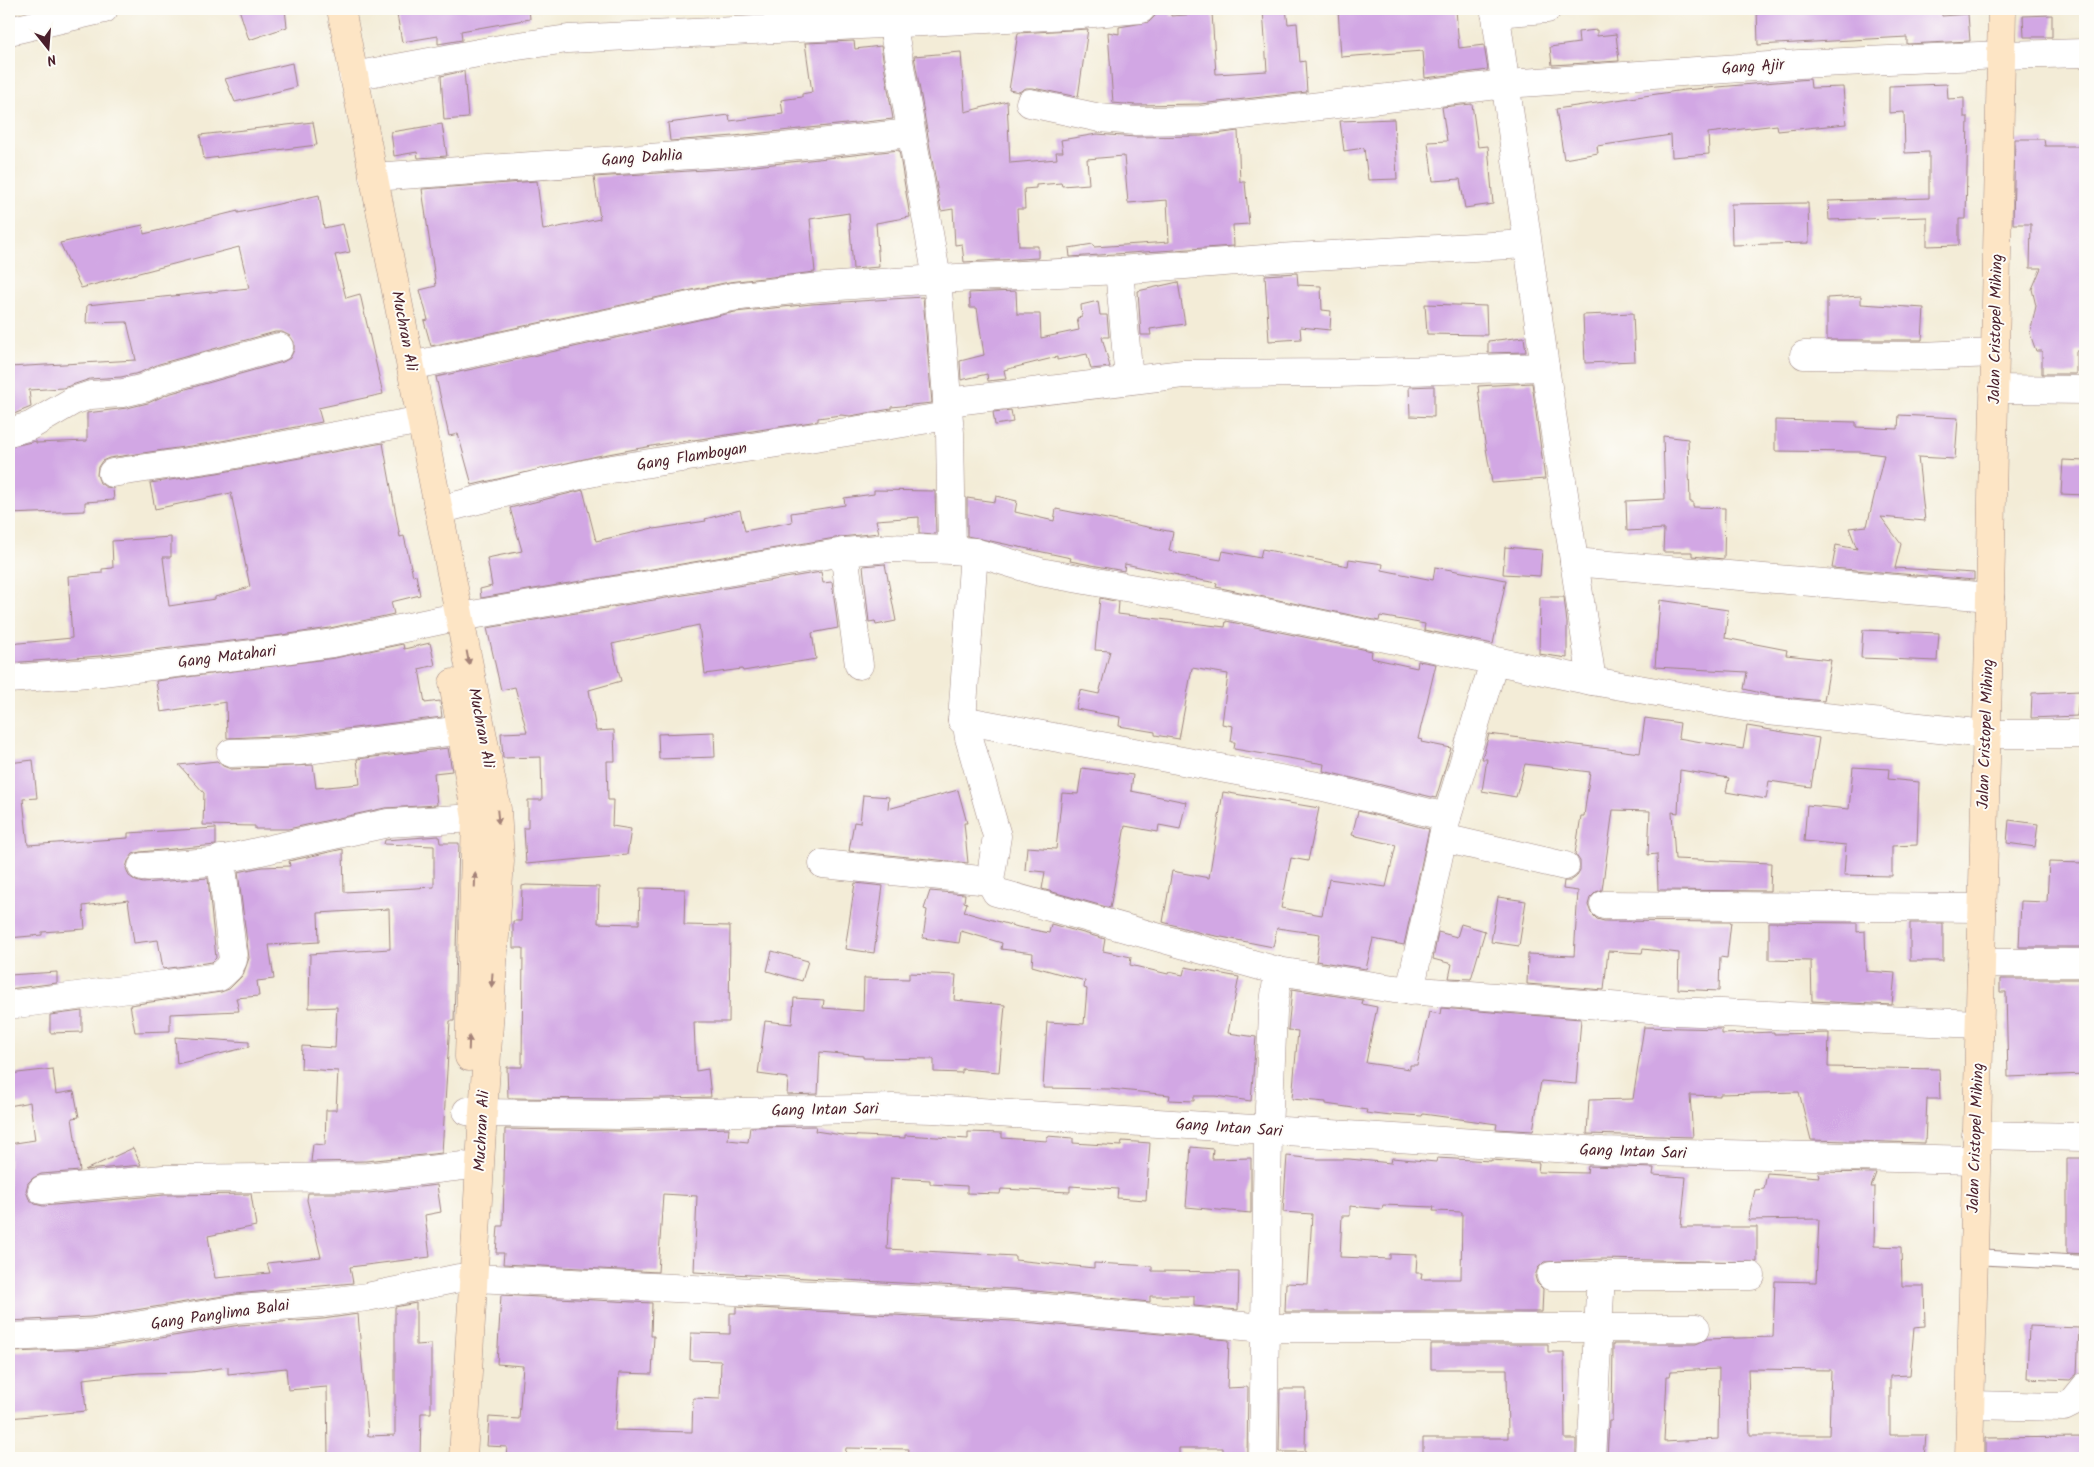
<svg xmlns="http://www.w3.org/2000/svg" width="2094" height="1467" viewBox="0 0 2094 1467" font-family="Kalam,sans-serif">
	<rect width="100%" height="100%" fill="#fdfcf7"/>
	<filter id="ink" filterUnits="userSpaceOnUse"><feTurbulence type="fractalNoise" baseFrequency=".02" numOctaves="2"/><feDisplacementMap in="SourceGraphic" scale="10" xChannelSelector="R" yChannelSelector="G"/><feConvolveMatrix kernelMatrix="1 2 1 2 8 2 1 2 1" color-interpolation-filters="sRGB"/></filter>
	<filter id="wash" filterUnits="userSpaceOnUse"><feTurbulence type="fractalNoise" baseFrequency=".0096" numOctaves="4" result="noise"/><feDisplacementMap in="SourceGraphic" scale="20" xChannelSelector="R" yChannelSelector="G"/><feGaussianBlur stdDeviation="1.12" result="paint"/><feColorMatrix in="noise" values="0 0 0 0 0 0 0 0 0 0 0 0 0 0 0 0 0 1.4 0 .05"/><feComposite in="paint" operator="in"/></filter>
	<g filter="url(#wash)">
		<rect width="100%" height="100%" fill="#f3ecd7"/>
		<g id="blocks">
			<g fill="#d2a7e4" fill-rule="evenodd">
				<polygon points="239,9 285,9 287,27 249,40"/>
				<polygon points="396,9 529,9 530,19 461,31 462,40 438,44 438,36 402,42"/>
				<polygon points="1263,9 1286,9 1288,24 1297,23 1300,62 1305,61 1307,92 1200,104 1136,105 1113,103 1108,32 1119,34 1119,27 1149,22 1155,16 1156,11 1171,10 1171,16 1212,13 1216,74 1267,71"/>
				<polygon points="1338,9 1456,9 1459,48 1484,45 1488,70 1425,78 1423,51 1341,57"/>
				<polygon points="1757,9 1941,9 1942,16 1968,14 1970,41 1907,44 1907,37 1758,45"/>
				<polygon points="2052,15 2052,37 2024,37 2023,16"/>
				<polygon points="1088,29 1078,97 1033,88 1026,88 1019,92 1009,90 1018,33"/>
				<polygon points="1597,30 1597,36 1616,34 1619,61 1552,65 1550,47 1579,43 1578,32"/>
				<polygon points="854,41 855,49 881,46 893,119 734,136 670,141 668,123 729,115 730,121 783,114 781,100 802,97 802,94 812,92 805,43"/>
				<polygon points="961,52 965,112 1007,101 1010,163 1057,159 1056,152 1063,152 1061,140 1097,134 1135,137 1201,136 1238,131 1240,182 1245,182 1249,224 1233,225 1234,246 1070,257 1069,248 1093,244 1094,247 1169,242 1167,200 1128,203 1124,156 1087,159 1089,184 1062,186 1061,183 1036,185 1036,188 1024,189 1025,209 1017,209 1019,246 1038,246 1038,258 964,262 962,244 955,245 953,209 941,211 914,56"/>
				<polygon points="292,63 296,87 235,102 225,79"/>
				<polygon points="464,71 468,118 444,120 441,76"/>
				<polygon points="1810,79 1811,88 1843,87 1846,124 1778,131 1777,125 1708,133 1709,154 1672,157 1671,135 1597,146 1598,153 1564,159 1556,109 1684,90"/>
				<polygon points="1947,84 1948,99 1964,98 1964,117 1968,117 1966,219 1959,219 1959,245 1927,246 1927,217 1829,220 1828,201 1929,198 1929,152 1905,153 1904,112 1889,113 1889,86"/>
				<polygon points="1472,104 1478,147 1488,146 1493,204 1465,208 1460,179 1433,181 1428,142 1447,141 1442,107"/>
				<polygon points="1394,119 1397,179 1368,180 1364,148 1344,151 1340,121"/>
				<polygon points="313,122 317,145 204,159 200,135"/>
				<polygon points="442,124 447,156 418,158 417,152 394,156 391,132"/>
				<polygon points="2015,139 2044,139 2045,146 2085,146 2085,351 2076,351 2076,374 2042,374 2042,351 2036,351 2030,334 2036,306 2032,289 2041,268 2030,268 2031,224 2013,224"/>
				<polygon points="899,150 910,217 876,223 879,267 853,269 849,213 810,219 815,272 729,282 431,346 424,321 428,320 420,290 436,286 422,189 537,181 543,230 600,219 594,177 737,168"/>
				<polygon points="319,195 324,228 343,224 350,252 335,255 346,298 360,294 383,394 318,408 322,422 211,443 109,458 102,461 98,467 97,475 100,483 106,487 113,488 114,500 85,502 85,511 9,514 9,447 36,441 36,443 87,441 87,413 127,408 148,403 168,394 283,362 290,358 294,350 294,342 290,336 282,332 275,332 159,364 139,373 121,377 90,379 63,388 29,390 31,407 9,416 9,367 136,360 127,322 86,323 87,305 249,288 239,247 81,288 60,243 143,225 144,234 238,211 238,213"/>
				<polygon points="1808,203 1809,243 1732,245 1731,204"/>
				<polygon points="1297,273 1298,285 1321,286 1322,310 1331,311 1330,330 1300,327 1301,339 1269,341 1265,275"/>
				<polygon points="1178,282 1185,324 1150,329 1151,335 1141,335 1138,291"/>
				<polygon points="1016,291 1017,314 1040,314 1041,338 1079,330 1077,318 1082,317 1081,305 1098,301 1100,315 1107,315 1109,337 1102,337 1110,367 1091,369 1087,354 1057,360 1057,357 1004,370 1006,379 988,381 987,374 961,380 960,361 984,355 977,308 970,308 969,293"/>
				<polygon points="1861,296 1861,304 1924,308 1922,340 1827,340 1827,298"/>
				<polygon points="923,297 932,403 891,407 891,409 850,416 841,415 818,418 818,421 674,443 674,442 597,456 472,485 458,434 449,436 436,377 735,312 812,304"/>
				<polygon points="1425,304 1486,306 1487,335 1427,334"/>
				<polygon points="1633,313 1635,361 1585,363 1583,315"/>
				<polygon points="1524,337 1526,352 1488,353 1488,341"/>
				<polygon points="1532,383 1545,479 1492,483 1483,431 1478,386"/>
				<polygon points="1434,386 1434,417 1410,416 1409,387"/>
				<polygon points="1011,410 1013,422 995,425 993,412"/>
				<polygon points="1899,415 1958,418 1955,459 1918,457 1925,521 1881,517 1901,544 1895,568 1974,573 1974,580 1832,568 1836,545 1857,549 1849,528 1867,526 1884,455 1861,452 1775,451 1775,420 1856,422 1856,427 1898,429"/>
				<polygon points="1663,436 1688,439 1690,502 1693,502 1693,507 1725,508 1724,559 1692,556 1692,552 1663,552 1664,529 1627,531 1626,501 1665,499"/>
				<polygon points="383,443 400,537 404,536 413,576 416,575 420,595 391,602 394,614 330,628 275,636 100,656 9,663 9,644 72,638 68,576 102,573 102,569 113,568 112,541 171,537 171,557 163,557 169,606 215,599 215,597 250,587 231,493 155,509 150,483 217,473"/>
				<polygon points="2063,460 2085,461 2085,495 2061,494"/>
				<polygon points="583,490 596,541 653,528 654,529 706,521 705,519 740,510 745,531 792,522 791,513 845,505 844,498 874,494 874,490 935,491 936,534 919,533 919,517 876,520 879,533 841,537 481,598 480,589 492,586 487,558 522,551 510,508"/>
				<polygon points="996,496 1017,501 1015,512 1054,521 1056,509 1173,532 1169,551 1221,560 1223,551 1260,558 1262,549 1348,566 1349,559 1383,564 1382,570 1433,580 1435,567 1506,580 1493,644 1424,630 1425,624 1380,616 1379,621 1216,587 1217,583 1177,576 1178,575 1125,564 1124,571 1070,561 1071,558 967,536 967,498 995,502"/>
				<polygon points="1505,547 1542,550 1540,576 1503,574"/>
				<polygon points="885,564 896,621 876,625 875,621 869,622 863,566"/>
				<polygon points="821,572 823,583 832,582 838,628 812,633 816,659 743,671 742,669 705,674 699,625 612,644 621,681 589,690 596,731 614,730 615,761 607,761 608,800 613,800 612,826 631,829 627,855 526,864 524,828 528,828 528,800 542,800 541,757 503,758 501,733 527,732 515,687 501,690 487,628"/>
				<polygon points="1540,597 1564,597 1567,623 1567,658 1539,654"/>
				<polygon points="1100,598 1119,602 1118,614 1225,627 1226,621 1372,651 1371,658 1417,668 1418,661 1436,664 1418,739 1422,740 1421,742 1451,748 1436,798 1323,771 1324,764 1234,749 1235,742 1231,742 1233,726 1222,724 1228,674 1192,668 1179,739 1155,735 1155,732 1119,726 1120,717 1076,709 1080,690 1099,694 1110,651 1095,650"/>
				<polygon points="1660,600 1728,610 1725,638 1787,650 1786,655 1831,660 1824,701 1773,696 1744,689 1747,672 1655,667"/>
				<polygon points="1863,630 1939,633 1937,661 1861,658"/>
				<polygon points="430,643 435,665 419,669 425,703 440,701 442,717 298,735 227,738 226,702 161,712 156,681 335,658 403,644 404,649"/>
				<polygon points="2080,691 2077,716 2031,718 2032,693"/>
				<polygon points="1645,718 1680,723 1678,738 1743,749 1747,726 1819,738 1811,787 1769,781 1766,799 1726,792 1729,778 1680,770 1678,813 1672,812 1675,859 1771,863 1770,891 1658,890 1657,854 1648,855 1650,811 1613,810 1602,890 1596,892 1590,898 1588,905 1591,913 1597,919 1604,921 1731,922 1727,958 1720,957 1719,991 1678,989 1679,953 1643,949 1642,953 1608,951 1604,990 1527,984 1528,954 1574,956 1578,891 1563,889 1564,881 1570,881 1576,877 1580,870 1580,861 1575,854 1581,816 1584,816 1590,772 1525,764 1516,797 1482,791 1487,759 1482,759 1489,734 1640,753"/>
				<polygon points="714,732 715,757 659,759 658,734"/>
				<polygon points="448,748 452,771 434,773 437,805 385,808 288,829 255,829 255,826 203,825 204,793 179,765 217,761 223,766 231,769 313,765 316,788 360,784 357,759"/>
				<polygon points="33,760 37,798 23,799 28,845 128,838 128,833 216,828 216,845 140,852 133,854 128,861 126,868 129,876 136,881 143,883 208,878 216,958 212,962 163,969 158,940 134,943 128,900 83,906 85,929 42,932 42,935 9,938 9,763"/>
				<polygon points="1853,767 1889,769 1888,779 1919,782 1917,845 1892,846 1892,876 1844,875 1846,845 1804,841 1807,805 1849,809"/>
				<polygon points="1082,768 1133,775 1131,791 1186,802 1180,829 1159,825 1158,832 1125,826 1110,908 1042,889 1045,872 1025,870 1027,847 1056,849 1062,793 1078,794"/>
				<polygon points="958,790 967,823 964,823 968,863 849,851 854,822 860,823 863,795 889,797 888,809"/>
				<polygon points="1223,792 1319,808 1308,861 1291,858 1281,908 1322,915 1329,879 1386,887 1396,845 1352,835 1358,811 1429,829 1404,945 1373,939 1366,969 1316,961 1320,934 1277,928 1273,947 1201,933 1163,922 1172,871 1209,878"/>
				<polygon points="2009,820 2038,824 2035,847 2007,843"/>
				<polygon points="439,836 440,843 459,843 454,1021 450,1021 442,1153 366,1161 311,1162 313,1144 325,1145 326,1110 336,1110 338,1071 301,1069 302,1046 335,1048 337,1007 309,1008 310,954 390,949 389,909 318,913 319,942 269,945 274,979 257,981 259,996 236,998 239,1011 170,1014 170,1031 135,1032 130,1005 221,992 229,989 243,975 249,958 238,872 262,867 290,866 289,861 343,849 344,892 434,887 434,846 384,844 385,840"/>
				<polygon points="2049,862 2085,863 2085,947 2019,947 2021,901 2047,902"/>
				<polygon points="855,883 883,886 874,953 845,949"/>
				<polygon points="526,885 599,887 598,923 639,924 640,888 685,889 684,925 730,926 729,1022 694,1022 696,1071 708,1069 711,1097 620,1099 508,1098 507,1067 522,1067 523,948 513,948 513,921 521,921 522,886"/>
				<polygon points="930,891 965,894 964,902 967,903 964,912 1018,927 1049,933 1051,924 1105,939 1103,951 1131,957 1130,965 1168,974 1169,972 1183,975 1185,967 1239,977 1228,1033 1256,1037 1251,1101 1215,1096 1194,1096 1194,1101 1169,1100 1170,1095 1110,1089 1043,1088 1047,1022 1084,1024 1087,989 1084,988 1085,981 1032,966 1033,953 1001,949 1002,943 961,931 959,943 923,938 927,910 924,909"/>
				<polygon points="1498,897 1526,901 1519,946 1491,942"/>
				<polygon points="1769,922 1857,923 1857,932 1865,931 1866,971 1895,973 1892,1005 1812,1001 1811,961 1769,960"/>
				<rect x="1910" y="923" width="33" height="38"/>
				<polygon points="1461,924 1485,931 1471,979 1449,978 1452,964 1433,959 1438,932 1457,937"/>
				<polygon points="772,951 808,961 802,981 767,971"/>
				<polygon points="57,972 57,983 9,989 9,975"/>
				<polygon points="909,973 956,975 954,1000 1005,1005 999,1072 962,1069 962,1073 934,1072 934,1059 863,1058 863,1056 820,1052 818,1094 787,1095 788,1078 758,1074 765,1021 792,1024 794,998 824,1000 823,1008 863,1011 864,978 909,979"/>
				<polygon points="2000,979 2085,979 2085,1074 2008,1077 2006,992 2000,992"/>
				<polygon points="1292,989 1363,1000 1362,1004 1377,1007 1366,1063 1410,1069 1410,1065 1417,1065 1429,1012 1440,1014 1441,1008 1581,1019 1576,1084 1541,1081 1533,1131 1496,1129 1497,1124 1423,1114 1422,1116 1392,1114 1391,1116 1366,1113 1367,1110 1326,1104 1326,1102 1292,1099 1298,1031 1288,1030"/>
				<polygon points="82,1011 82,1032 50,1033 50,1015"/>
				<polygon points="1644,1027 1722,1029 1722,1034 1774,1032 1774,1034 1829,1033 1828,1067 1939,1069 1940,1099 1927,1099 1925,1143 1811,1140 1799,1092 1720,1094 1720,1096 1690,1095 1693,1137 1587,1134 1589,1100 1633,1099"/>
				<polygon points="175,1037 249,1042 249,1047 177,1064"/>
				<polygon points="53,1069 56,1094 74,1091 79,1117 72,1118 80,1171 41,1174 33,1178 28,1183 26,1191 29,1199 35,1204 43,1206 164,1195 251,1194 256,1226 208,1236 215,1278 270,1273 267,1263 321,1257 307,1200 308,1193 369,1193 437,1185 441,1212 425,1215 430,1257 350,1267 353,1283 236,1294 91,1317 9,1321 9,1144 35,1140 30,1102 9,1106 9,1074"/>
				<polygon points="816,1126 815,1131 842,1135 905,1138 905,1135 968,1139 968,1132 1002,1133 1002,1138 1047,1141 1047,1136 1073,1138 1073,1143 1121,1146 1122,1141 1150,1143 1146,1200 1117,1198 1118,1189 1070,1186 1070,1192 1001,1189 1000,1194 967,1193 967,1186 930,1184 930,1180 891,1178 887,1249 1015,1256 1015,1260 1094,1268 1094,1263 1152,1266 1152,1271 1239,1272 1238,1310 1194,1306 1194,1296 1150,1296 1150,1302 1014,1289 694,1272 697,1196 663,1194 658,1272 503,1264 504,1253 496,1253 498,1226 503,1226 505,1129 620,1131 729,1128 728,1140 748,1142 750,1127"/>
				<polygon points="1191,1147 1213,1149 1212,1159 1251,1158 1251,1213 1186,1207"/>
				<polygon points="133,1148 141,1165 85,1170"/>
				<path d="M1287,1156l28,3h34l42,4 1,-5 44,4 1,-4 54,3v-1l48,3 -1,9 49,1 1,-7 66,2 -1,7 33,2 -5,50h76v35l-156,-3 -57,3 -6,6 -3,8 2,7 6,6 -1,23h-257l1,-29 22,1 4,-70 -29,-2zM1383,1205l51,2 -1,4 29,1 -1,67h-40l1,-6h-6l1,-18 -27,-1v5l-50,-2 2,-41h8v-10l32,3z"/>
				<polygon points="2067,1158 2085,1158 2085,1254 2067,1253"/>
				<path d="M1818,1172l58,1 -5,14h4l-1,59 27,1 1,39h22l1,40 -11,1 -4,48 -20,1v59h36l-2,23h-317l2,-37h3l1,-77h83l11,-5 66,-2 2,-56 41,1 3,-63 -71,1 7,-30 9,-1 3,-16 52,4zM1719,1369l-1,70 -54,3 3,-66h3l1,-5zM1748,1369l83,1 -2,65h-79z"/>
				<polygon points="501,1295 652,1303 651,1336 654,1336 652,1374 619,1373 615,1430 692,1432 693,1398 720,1399 721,1361 690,1360 691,1333 730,1334 730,1313 736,1313 736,1307 1012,1321 1229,1340 1227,1388 1248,1387 1247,1458 1223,1458 1223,1448 1179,1448 1179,1458 1046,1456 1046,1458 908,1458 909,1449 846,1448 845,1458 602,1458 545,1454 545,1458 506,1458 507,1447 487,1446 489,1417 519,1419 523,1366 497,1364"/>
				<polygon points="416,1303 416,1345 431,1344 431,1413 421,1413 420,1458 328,1458 327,1387 288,1390 286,1368 228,1374 228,1367 192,1372 139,1373 83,1379 86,1411 9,1418 9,1352 94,1349 240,1325 323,1319 358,1314 368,1436 395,1435 395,1307"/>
				<polygon points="2029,1326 2079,1328 2077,1374 2070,1380 2027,1378"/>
				<polygon points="1431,1344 1548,1344 1548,1352 1564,1352 1565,1439 1576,1439 1576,1458 1423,1458 1423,1438 1508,1438 1507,1369 1431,1369"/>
				<polygon points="1280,1389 1306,1389 1305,1452 1279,1452"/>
				<polygon points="2085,1437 2085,1458 1985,1458 1985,1438"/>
			</g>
		</g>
	</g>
	<g filter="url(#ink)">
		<use href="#blocks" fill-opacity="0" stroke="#9e8681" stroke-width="1"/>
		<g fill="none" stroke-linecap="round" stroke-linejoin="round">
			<defs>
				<polyline id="lane" points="1973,1257 2085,1263"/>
				<g id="street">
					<polyline points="890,9 937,279 950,433 952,550"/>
					<polyline points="1495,9 1545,367 1592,681"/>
					<polyline points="1495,13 1547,9"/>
					<polyline points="9,31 104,9"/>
					<polyline points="353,76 511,47 568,39 1070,15 1141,9"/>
					<polyline points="1030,103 1100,118 1135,121 1201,120 1506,84 1799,64 2001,55 2085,53"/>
					<polyline points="373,177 735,152 910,133"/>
					<polyline points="1119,270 1129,380"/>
					<polyline points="1804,355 1920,356 1995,353"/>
					<polyline points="411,366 732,297 811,288 937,279 1119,270 1277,258 1527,244"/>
					<polyline points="1994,389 2085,390"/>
					<polyline points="947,402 1183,374 1338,373 1545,367"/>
					<polyline points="9,432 30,426 73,401 91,395 123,393 144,388 163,379 279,347"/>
					<polyline points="112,473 214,458 406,423"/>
					<polyline points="439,510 535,485 599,471 948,416"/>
					<polyline points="844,552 859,665"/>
					<polyline points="974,552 962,720 967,725 969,738 997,836 990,881 996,892 1278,971 1394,989 1675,1011 1979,1024"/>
					<polyline points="1574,562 1990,597"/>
					<polyline points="460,617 844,552 889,548 952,550 974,552 1040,572 1232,606 1592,681 1768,711 1986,734 2085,734"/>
					<polyline points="9,679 102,672 277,651 333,643 442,620"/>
					<polyline points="962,720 1323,787 1447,817"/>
					<polyline points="231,753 299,751 462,730"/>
					<polyline points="1443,838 1565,866"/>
					<polyline points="823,864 990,881"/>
					<polyline points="142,867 211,862 388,823 476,818"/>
					<polyline points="1604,905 1982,908"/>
					<polyline points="1981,963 2085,963"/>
					<polyline points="1410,991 1447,817 1494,662"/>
					<polyline points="9,1005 219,977 229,968 233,960 221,859"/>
					<polyline points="467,1111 483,1113 620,1115 893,1108 933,1109 1603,1151 1975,1160"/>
					<polyline points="1976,1135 2085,1137"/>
					<polyline points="42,1190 163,1179 367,1177 463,1166"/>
					<polyline points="1551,1276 1751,1276"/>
					<polyline points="9,1337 93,1333 238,1309 322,1303 367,1297 459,1278 474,1278 1013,1305 1265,1328 1696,1328"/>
					<polyline points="1970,1405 2064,1407 2072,1403 2085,1387"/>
					<polyline points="1263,1458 1268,1131 1273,1012 1278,971"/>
					<polyline points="1591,1458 1601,1275"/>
				</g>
				<g id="secondary">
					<polyline points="341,9 497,809 500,861 483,1113 463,1458"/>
					<polyline points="453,683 476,818 469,1057"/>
					<polyline points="1969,1458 1990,597 2002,9"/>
				</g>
			</defs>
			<use href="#lane" stroke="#9e8681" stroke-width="16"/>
			<use href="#street" stroke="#9e8681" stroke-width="29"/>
			<use href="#secondary" stroke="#9e8681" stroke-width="29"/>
			<use href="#lane" stroke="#fff" stroke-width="14"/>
			<use href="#street" stroke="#fff" stroke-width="28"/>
			<use href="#secondary" stroke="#fde5c5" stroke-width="28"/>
		</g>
		<defs><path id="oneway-solid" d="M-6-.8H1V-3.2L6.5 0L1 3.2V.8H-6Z" transform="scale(1.25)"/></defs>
		<g fill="#a48278">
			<use href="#oneway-solid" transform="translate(468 658) rotate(79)"/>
			<use href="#oneway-solid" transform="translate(498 817) rotate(84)"/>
			<use href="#oneway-solid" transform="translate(475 880) rotate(-88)"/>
			<use href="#oneway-solid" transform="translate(492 980) rotate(94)"/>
			<use href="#oneway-solid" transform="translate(469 1043) rotate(-88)"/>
		</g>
	</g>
	<g text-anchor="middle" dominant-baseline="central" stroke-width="4" stroke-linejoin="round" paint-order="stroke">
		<g font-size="16" fill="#4a1f2b" stroke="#fdfcf7">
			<text transform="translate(1753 67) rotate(-4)">Gang Ajir</text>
			<text transform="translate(642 158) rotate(-4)">Gang Dahlia</text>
			<text transform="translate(1996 329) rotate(-89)">Jalan Cristopel Mihing</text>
			<text transform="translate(404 331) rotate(79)">Muchran Ali</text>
			<text transform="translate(692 457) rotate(-9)">Gang Flamboyan</text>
			<text transform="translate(227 657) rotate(-7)">Gang Matahari</text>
			<text transform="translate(481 728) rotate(79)">Muchran Ali</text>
			<text transform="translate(1986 734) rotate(-88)">Jalan Cristopel Mihing</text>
			<text transform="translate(825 1110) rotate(-1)">Gang Intan Sari</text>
			<text transform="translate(1229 1128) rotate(4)">Gang Intan Sari</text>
			<text transform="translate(482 1131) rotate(-87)">Muchran Ali</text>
			<text transform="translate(1976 1138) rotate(-88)">Jalan Cristopel Mihing</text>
			<text transform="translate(1633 1152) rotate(2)">Gang Intan Sari</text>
			<text transform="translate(220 1315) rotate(-8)">Gang Panglima Balai</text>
		</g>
	</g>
	<rect width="2094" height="1467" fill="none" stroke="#fdfcf7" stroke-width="30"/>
	<g transform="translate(48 48) rotate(163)" stroke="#fdfcf7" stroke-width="4" paint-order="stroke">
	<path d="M0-4L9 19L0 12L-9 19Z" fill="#4a1f2b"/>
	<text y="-8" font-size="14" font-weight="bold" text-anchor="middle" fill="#4a1f2b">N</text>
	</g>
</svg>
